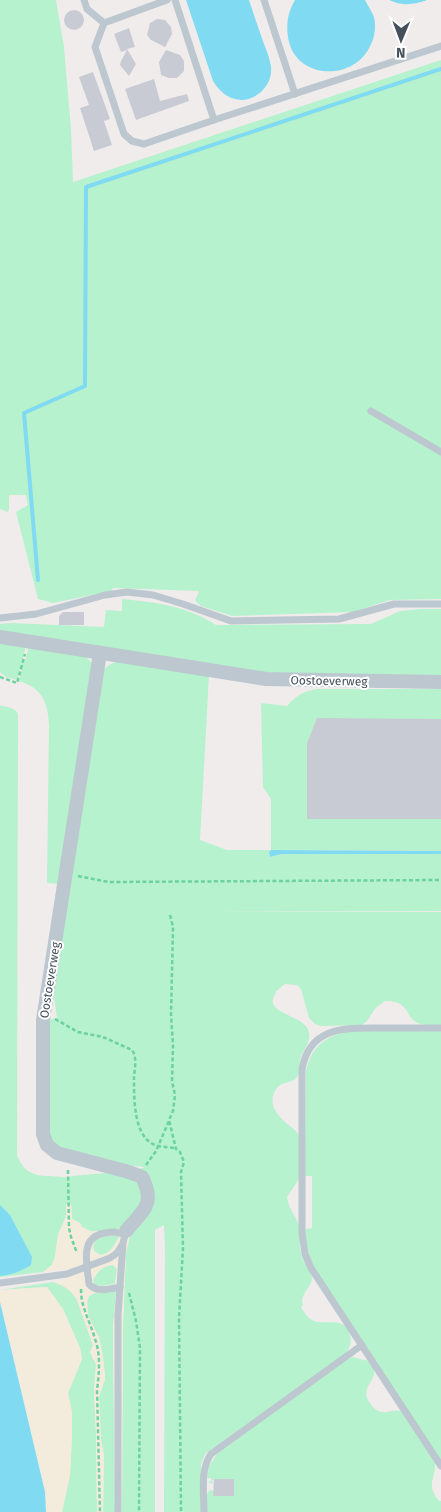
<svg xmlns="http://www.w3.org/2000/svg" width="441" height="1512" viewBox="0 0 441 1512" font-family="'Fira Sans',sans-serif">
	<rect width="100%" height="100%" fill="#f0ecec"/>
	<g fill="#b6f2cd">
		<polygon points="0,0 56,0 64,47 71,129 73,182 441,60 441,599 390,600 352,612 232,616 201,606 195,601 199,591 113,588 111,591 53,603 38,599 16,512 28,505 26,495 9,495 9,509 8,512 0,509"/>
		<path d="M122,599c33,3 65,7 94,26l155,-1 29,-13 20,-2h21v67l-178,-3 -263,-42v-7l11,-1 93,4 2,-17 16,1z"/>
		<path d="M0,642l26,4 -4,15h3l4,-15 56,10 6,6 3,5 -33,217 -14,-1 2,-158c-1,-23 -7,-37 -30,-44l3,-11h-2l-3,10 -11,-3 -6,-5z"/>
		<path d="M122,661l87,14 -9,165 27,10h44v-51l-8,-12 -2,-84 26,3c8,-10 17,-15 30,-17h124v162l-170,-1 -2,2 1,5 12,-3h159v57l-231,1h231v113c-6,0 -14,1 -20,-1 -18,-4 -8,-24 -37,-23l-1,2c-11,4 -11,16 -21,22l-41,1 -6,-2 -6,-6 -8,-29 -4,-4 -12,-1 -10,8 1,1c-17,24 38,20 33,45 -1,8 -7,14 -9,22 -1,5 1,14 -4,18 -3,4 -9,4 -14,6 -9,4 -12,18 -7,26 5,11 18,16 24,25v44l-12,18c2,14 9,18 12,29 2,9 -1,20 3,31 2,6 10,13 10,20 0,11 -13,17 -9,28l-2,2c3,5 6,11 13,14 13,4 33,-5 36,15 2,6 0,12 -5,18l-140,100 -4,10v48h-37l1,-265 -1,-22 -9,5v282h-33l1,-188 3,-71 4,-18 20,-28 -14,-37 9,-3 -13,-1 -69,-15 -14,-14 -2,-117 10,-2 -4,-28 49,-317c5,-8 10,-11 20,-12z"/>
		<path d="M0,705c7,3 14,1 18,9l-1,441c11,28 29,18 51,23l4,-2 44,-4 21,7 7,22 -23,27 -10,3h-21l-8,-4 -2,-4 -8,-4 -1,-15 -13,31 -3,22 -3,8 -9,7 -43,5z"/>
		<path d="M352,1031h89v430l-123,-188c-9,-14 -12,-27 -13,-44l7,-1v-52h-7l1,-105c6,-26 21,-36 46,-40z"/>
		<path d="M117,1235l2,1v1c-5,8 -9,18 -19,18l-6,-4c-5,-15 12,-14 23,-16z"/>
		<path d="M113,1265l4,4 -2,15 -12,2 -9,-1 -1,-5c5,-9 9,-14 20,-15z"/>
		<path d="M53,1282c11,3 18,8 24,18l16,45 -1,13 4,4v3l-2,27 2,40 1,80h-35l8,-37 2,-40v-22l-4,-20 14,-34 -2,-11 -17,-39 -16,-22 -47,3z"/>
		<polygon points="116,1291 113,1328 115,1512 103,1512 104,1455 101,1441 99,1397 105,1375 102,1351 99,1338 88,1315 87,1302 89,1296 95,1293"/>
		<path d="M353,1357l15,4c2,3 6,6 6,10 2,10 -15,17 -4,32 2,4 6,8 12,9 6,1 12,-3 19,-1l34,52c1,18 -10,20 4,38h2v11h-234v-18l3,-4 24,5 -1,-16h-19l-2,1 1,4 -5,-2 3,-1v-3h-4l2,-12 8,-12 129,-94z"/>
	</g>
	<g fill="#f3ebdb" fill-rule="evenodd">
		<path d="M66,1204h5l1,15c8,3 7,6 13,10 7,5 28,1 36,-1l9,7 -4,18 -3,71 -1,188h-7l-2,-184 3,-36v-1l-21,2 -6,3 -2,6 1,13 11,23 3,13 3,23v6l-6,17 2,44 3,14 -1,57h-6l-1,-80 -2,-40 2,-27 -6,-13 3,-7 -16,-45c-6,-10 -13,-15 -24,-18l15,-2 -1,-11 -24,3 9,-7 3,-8 3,-22 8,-17zM118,1235l1,2c-4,8 -9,18 -19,18l-6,-4c-4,-15 13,-15 24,-16zM113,1265l4,4 -2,15 -12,2 -9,-1 -1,-5c5,-9 9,-14 20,-15z"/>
		<polygon points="47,1287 63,1309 80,1348 82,1359 68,1393 72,1413 72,1435 70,1475 62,1512 46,1512 45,1492 0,1302 0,1290"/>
	</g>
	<g fill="#80daf2">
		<path d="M186,0h63c5,15 10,30 15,44 3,8 6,15 7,23 2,17 -13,33 -30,33 -13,-1 -21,-8 -28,-19z"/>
		<path d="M295,0h70c3,6 7,12 9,17 2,9 1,19 -3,27 -16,39 -77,36 -83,-7 -2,-14 0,-25 7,-37z"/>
		<path d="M389,0h38c-13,5 -25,6 -38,0z"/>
		<polygon points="271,850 441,851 441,854 282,854 270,857 269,852"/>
		<path d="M0,1205l10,10 22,42 -1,8c-9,6 -20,10 -31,11z"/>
		<polygon points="0,1302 45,1492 46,1512 0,1512"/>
	</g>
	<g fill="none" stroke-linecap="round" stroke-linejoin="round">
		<polyline stroke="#80daf2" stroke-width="4" points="38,580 24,413 85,386 86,187 441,69"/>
	</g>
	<g fill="#c8cbd3">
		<circle cx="74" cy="20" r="10"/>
		<polygon points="157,19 165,20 171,27 172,34 165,47 151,40 147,35 150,23"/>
		<polygon points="129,28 135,47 127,49 136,64 129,76 120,65 121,61 127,50 121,52 114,34"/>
		<polygon points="166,50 180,55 184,61 184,71 177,78 169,78 161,75 159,62"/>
		<polygon points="93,72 110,119 104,121 112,145 94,151 80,108 89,105 79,77"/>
		<polygon points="154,79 160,101 187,94 189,101 136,120 125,89"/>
		<polygon points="63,612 84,612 84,625 59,625 59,616"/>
		<polygon points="317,718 441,719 441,819 307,819 307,743"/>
		<polygon points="214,1479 234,1479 234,1496 213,1496"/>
	</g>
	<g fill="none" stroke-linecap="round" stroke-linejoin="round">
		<g stroke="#6cd2a0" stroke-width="2.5" stroke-dasharray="4 2.5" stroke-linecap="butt">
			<polyline points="0,677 17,683 25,654"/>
			<polyline points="78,876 109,882 441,880"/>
			<polyline points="170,915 173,927 171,1015 173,1045 172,1081 175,1095 173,1111 169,1120 176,1149 180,1152 184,1162 181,1172 183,1248 179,1318 181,1512"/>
			<path d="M55,1019l23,13 25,5 29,13c5,7 3,18 2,26 0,20 -1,58 19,68 7,4 15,2 23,5"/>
			<polyline points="146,1165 156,1151 169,1121"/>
			<polyline points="68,1170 69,1228 71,1237 77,1253"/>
			<path d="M81,1289c0,19 9,32 14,50 6,16 4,35 2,51l3,122"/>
			<polyline points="129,1293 136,1321 140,1348 139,1512"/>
		</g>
		<g stroke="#bcc7d0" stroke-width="7">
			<polyline points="84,0 87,9 104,23"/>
			<polyline points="167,0 104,23 95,47 124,134 132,141 144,144 214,120 175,0"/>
			<polyline points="264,0 295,94"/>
			<polyline points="214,120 441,46"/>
			<polyline points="371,411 441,452"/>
			<polyline points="0,618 36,614 105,595 127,592 153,595 183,604 231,621 339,619 394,604 441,604"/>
			<path d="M441,1028c-20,0 -39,0 -59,0 -35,0 -72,-3 -80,41v164l3,21 6,14 130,198"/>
			<polyline points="0,1283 67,1274 110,1258 117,1253 122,1245"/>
			<path d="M120,1287c-10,2 -24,6 -31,-3 -2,-20 -10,-47 16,-51 7,-1 13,-2 20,2"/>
			<polyline points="118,1512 118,1315 123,1243 126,1231"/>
			<path d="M204,1512c0,-19 -4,-43 7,-58l151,-109"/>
		</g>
		<g stroke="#bcc7d0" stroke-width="14">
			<polyline points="0,637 266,679 441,682"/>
			<path d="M100,653l-57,367v114l4,11 10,8 72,19 13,5c14,28 1,33 -16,54"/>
		</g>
	</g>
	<g text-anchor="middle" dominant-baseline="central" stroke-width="4" stroke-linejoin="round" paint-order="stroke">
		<g font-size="12" fill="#44505b" stroke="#fff">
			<text transform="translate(329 681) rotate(1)">Oostoeverweg</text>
			<text transform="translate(50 980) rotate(-81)">Oostoeverweg</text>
		</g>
	</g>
	<g transform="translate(401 40) rotate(181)" stroke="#ffffff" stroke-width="4" paint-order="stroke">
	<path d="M0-4L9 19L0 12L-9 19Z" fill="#44505b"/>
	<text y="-8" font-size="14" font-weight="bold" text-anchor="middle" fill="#44505b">N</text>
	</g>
</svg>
